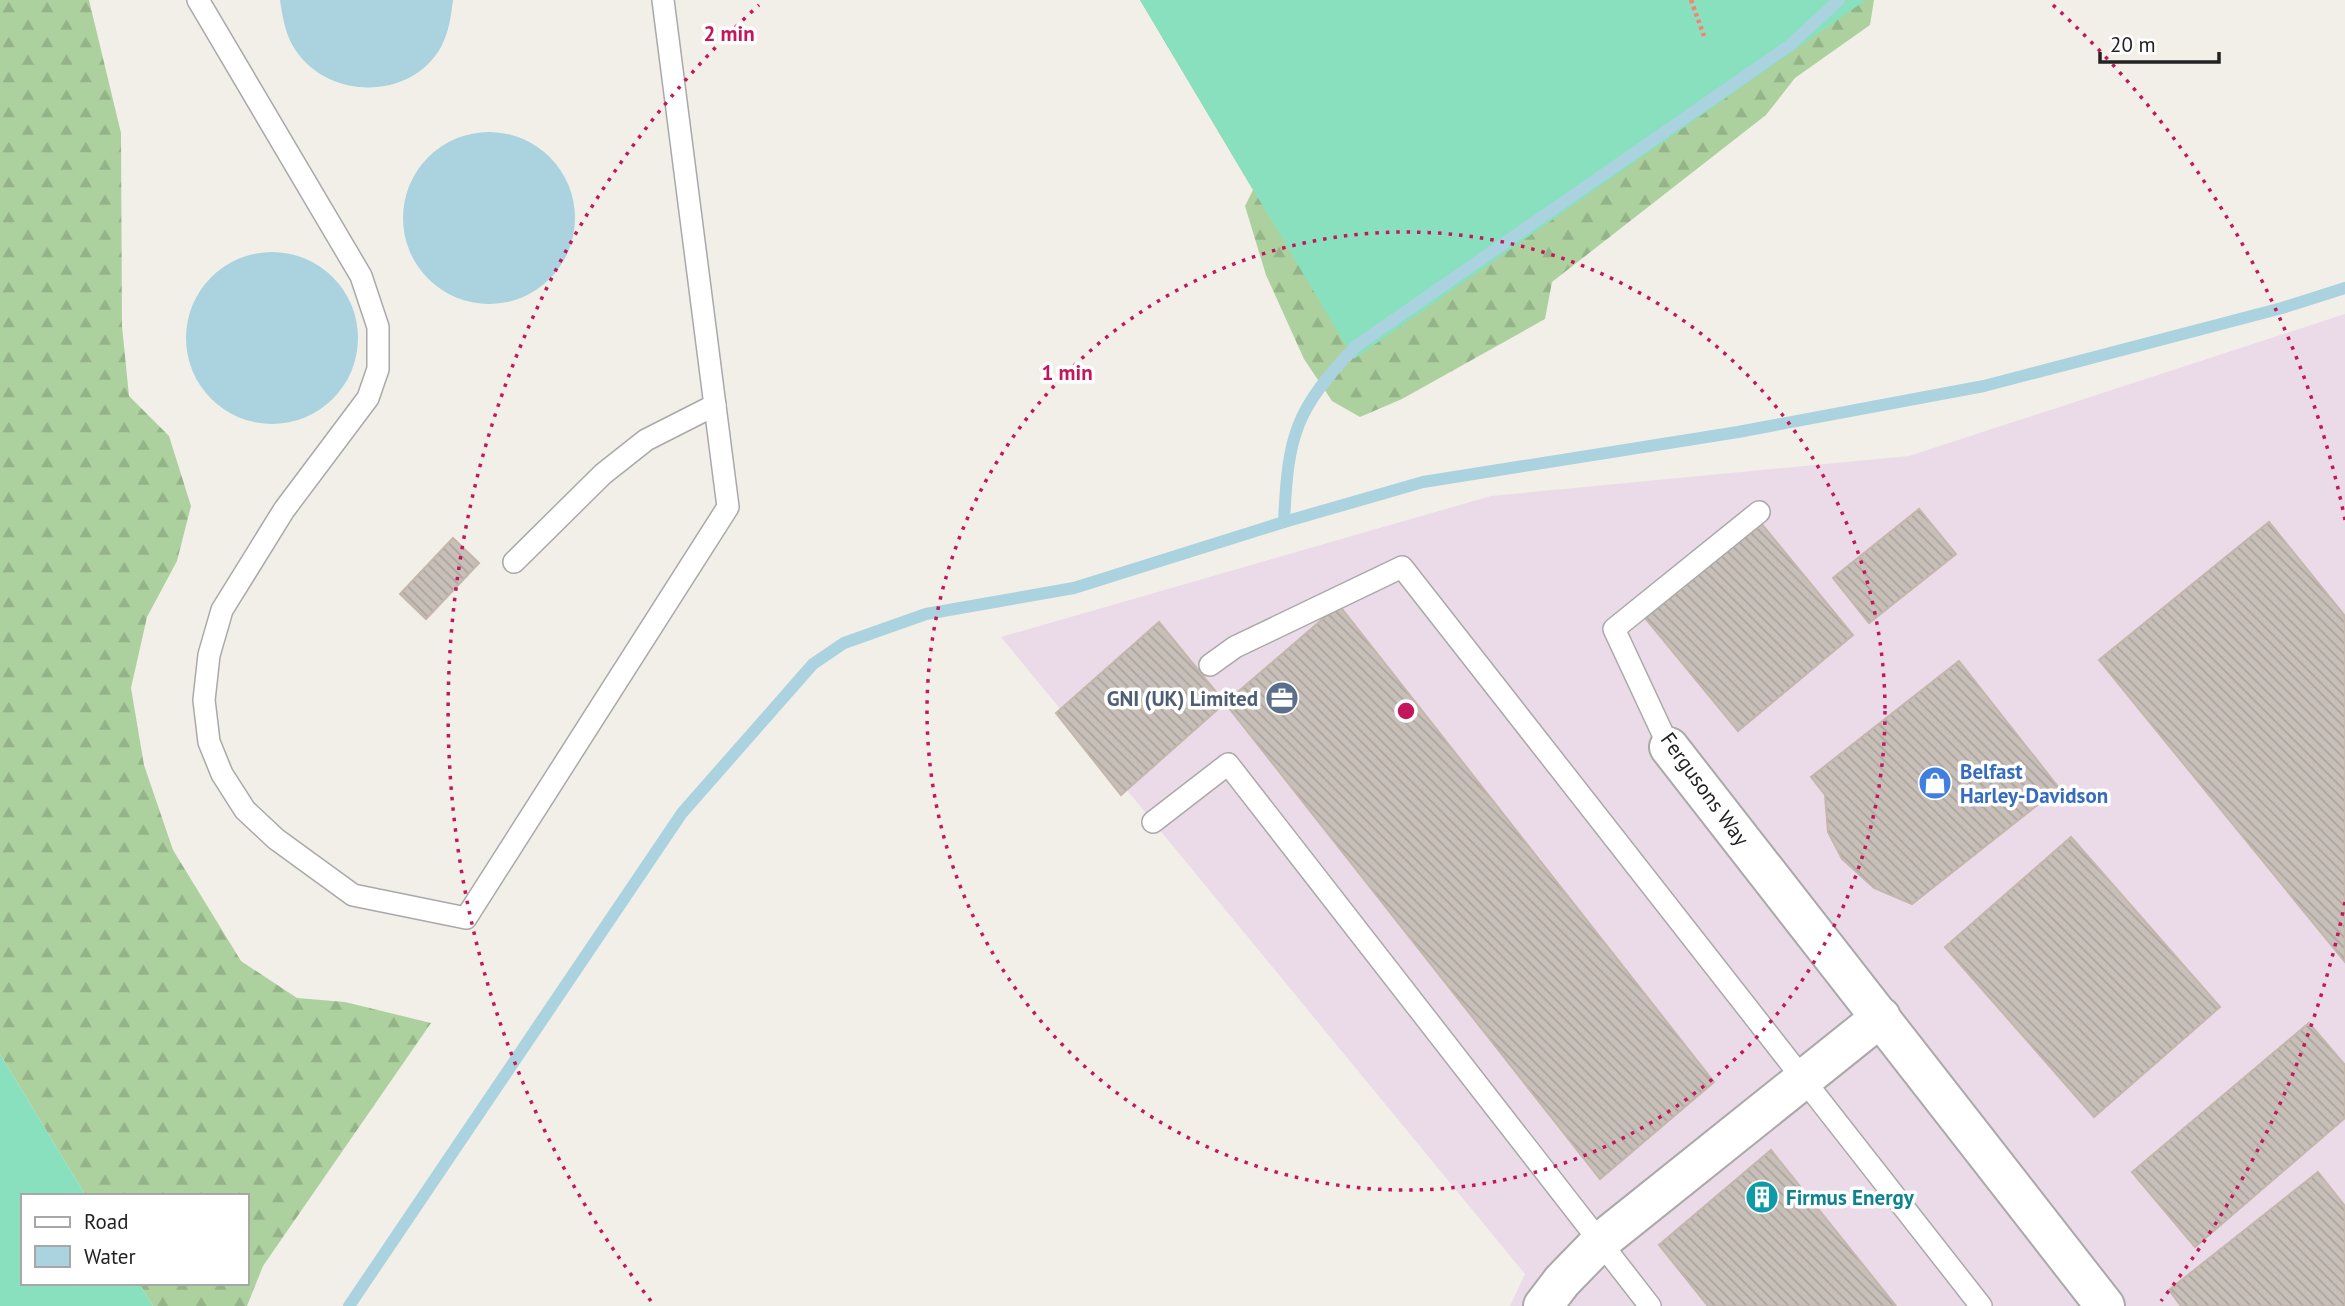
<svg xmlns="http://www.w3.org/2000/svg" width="2345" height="1306" viewBox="0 0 2345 1306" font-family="'PT Sans',sans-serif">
	<defs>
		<pattern id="forest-firs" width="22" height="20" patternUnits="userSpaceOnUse" patternTransform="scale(1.75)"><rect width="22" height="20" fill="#add19e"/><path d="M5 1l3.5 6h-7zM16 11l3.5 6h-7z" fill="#95b388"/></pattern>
		<pattern id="building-back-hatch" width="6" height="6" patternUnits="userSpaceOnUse" patternTransform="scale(1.75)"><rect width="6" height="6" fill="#c7bfb8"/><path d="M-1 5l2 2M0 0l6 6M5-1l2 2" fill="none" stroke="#aba49e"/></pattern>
	</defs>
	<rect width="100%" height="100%" fill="#f2efe9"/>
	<polygon fill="#ebdbe8" points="2345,314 2345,1306 1510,1306 1525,1274 1001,637 1491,496 1909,456"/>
	<g fill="url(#forest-firs)">
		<polygon points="0,0 89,0 121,133 122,326 129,396 169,436 191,506 177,561 147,617 131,688 144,765 173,850 241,961 297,998 345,1002 431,1023 263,1266 247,1306 153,1306 139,1283 247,1283 247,1196 86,1196 0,1054"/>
		<polygon points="1140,0 1874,0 1870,25 1795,78 1766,115 1552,282 1545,319 1402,399 1360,417 1332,401 1304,359 1266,275 1245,206 1253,190"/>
	</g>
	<g fill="#88e0be">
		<polygon points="1140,0 1866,0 1354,359"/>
		<polygon points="0,1054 86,1196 23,1196 23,1283 139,1283 153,1306 0,1306"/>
	</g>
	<g fill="#aad3df">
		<path d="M280,0h173c-2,16 -4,32 -12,47 -29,52 -107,53 -142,8 -13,-16 -16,-35 -19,-55z"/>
		<circle cx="489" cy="218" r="86"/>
		<circle cx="272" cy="338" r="86"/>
	</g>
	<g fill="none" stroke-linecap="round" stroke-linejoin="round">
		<g stroke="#aad3df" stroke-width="12">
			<path d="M1284,522c4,-88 11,-112 72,-176l434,-301 49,-45"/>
			<polyline points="349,1306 682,813 813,664 844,643 926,614 1074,588 1284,522 1423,482 1738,432 1984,386 2282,308 2345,288"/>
		</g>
	</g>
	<g fill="url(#building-back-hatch)" stroke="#c4b6ab" stroke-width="2">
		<polygon points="1919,509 1956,554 1869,623 1833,578"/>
		<polygon points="1760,522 1853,635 1738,731 1645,618"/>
		<polygon points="2269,522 2345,616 2345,962 2099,660"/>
		<polygon points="453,538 479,563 426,619 400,594"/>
		<polygon points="1339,605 1714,1082 1600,1179 1225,703"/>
		<polygon points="1159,622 1225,703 1121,795 1056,713"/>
		<polygon points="1959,661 2059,788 1912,904 1874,888 1842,859 1828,832 1825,795 1811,777"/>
		<polygon points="2071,837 2220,1007 2094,1117 1945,947"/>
		<polygon points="2309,1023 2345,1065 2345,1118 2195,1247 2132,1172"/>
		<polygon points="1771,1150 1896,1306 1708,1306 1659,1245"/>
		<polygon points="2318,1172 2345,1206 2345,1306 2181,1306 2169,1290"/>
	</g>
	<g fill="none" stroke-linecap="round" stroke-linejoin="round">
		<defs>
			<g id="service">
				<polyline points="198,0 361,276 378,327 378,369 368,398 284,510 222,610 209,655 204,700 209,742 222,774 245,810 276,839 353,895 466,918 728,507 663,0"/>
				<polyline points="514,562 603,474 646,440 715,405"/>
				<polyline points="1210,665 1235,647 1402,567 1981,1306"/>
				<polyline points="1669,747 1614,629 1759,512"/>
				<polyline points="1153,822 1228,764 1650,1306"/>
			</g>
			<g id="minor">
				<polyline points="1669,747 2105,1306"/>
				<polyline points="1543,1306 1562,1281 1600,1242 1881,1017"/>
			</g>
		</defs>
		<use href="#service" stroke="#a9a9a9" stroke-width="24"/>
		<use href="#minor" stroke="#a9a9a9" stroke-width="42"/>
		<polyline stroke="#fa8072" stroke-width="4.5" stroke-dasharray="3.5 3.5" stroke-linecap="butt" points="1691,0 1704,36"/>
		<use href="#service" stroke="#fff" stroke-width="21"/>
		<use href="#minor" stroke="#fff" stroke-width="38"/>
	</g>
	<g fill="none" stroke="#c2185b" stroke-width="3.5" stroke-dasharray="3.5 7">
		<circle cx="1406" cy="711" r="479"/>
		<path d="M2345 902A958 958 0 0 1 2161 1301M651 1301A958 958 0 0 1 759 5M2053 5A958 958 0 0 1 2345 520"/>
	</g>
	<defs>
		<symbol id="office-disc" viewBox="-11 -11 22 22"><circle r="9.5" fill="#5c6f8a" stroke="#fff"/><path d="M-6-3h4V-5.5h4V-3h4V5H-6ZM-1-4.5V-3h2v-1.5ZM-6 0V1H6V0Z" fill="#fff"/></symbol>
		<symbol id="shop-disc" viewBox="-11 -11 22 22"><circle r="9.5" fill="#3f7fe0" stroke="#fff"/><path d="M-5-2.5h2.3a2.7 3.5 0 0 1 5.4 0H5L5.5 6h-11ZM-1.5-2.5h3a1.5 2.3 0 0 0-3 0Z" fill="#fff"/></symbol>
		<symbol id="building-disc" viewBox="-11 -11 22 22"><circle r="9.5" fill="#0f9aa8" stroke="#fff"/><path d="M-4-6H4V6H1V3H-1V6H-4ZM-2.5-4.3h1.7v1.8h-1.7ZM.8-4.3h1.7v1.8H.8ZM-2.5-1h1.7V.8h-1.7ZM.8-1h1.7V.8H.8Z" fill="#fff"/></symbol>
	</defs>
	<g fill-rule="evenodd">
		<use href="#office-disc" x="1263" y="679" width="38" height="38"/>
		<use href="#shop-disc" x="1916" y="764" width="38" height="38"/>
		<use href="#building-disc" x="1743" y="1178" width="38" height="38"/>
	</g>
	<g text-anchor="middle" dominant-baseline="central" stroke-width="7" stroke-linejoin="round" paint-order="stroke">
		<g font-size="21" font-weight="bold" fill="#4e5e75" stroke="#fff" text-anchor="end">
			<text x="1258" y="698">GNI (UK) Limited</text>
		</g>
		<g font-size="21" font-weight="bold" fill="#366cbe" stroke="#fff" text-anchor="start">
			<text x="1960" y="771">Belfast<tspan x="1960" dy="24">Harley-Davidson</tspan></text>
		</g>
		<g font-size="21" fill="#222" stroke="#fff">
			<text transform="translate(1705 789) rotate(54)">Fergusons Way</text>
		</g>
		<g font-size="21" font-weight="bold" fill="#0d838f" stroke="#fff" text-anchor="start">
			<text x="1786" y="1197">Firmus Energy</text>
		</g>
	</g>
	<circle cx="1406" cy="711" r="10" fill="#c2185b" stroke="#fff" stroke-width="3.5"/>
	<g font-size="21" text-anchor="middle" font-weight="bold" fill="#c2185b" stroke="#fff" stroke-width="7" stroke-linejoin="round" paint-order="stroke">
		<text x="729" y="41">2 min</text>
		<text x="1067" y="380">1 min</text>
	</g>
	<rect x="21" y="1194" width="228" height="91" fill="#ffffff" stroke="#a7a7a7" stroke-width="2"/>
	<rect x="35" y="1217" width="35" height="10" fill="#ffffff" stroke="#a7a7a7" stroke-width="2"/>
	<text x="84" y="1229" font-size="21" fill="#222222">Road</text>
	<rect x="35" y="1246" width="35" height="21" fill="#aad3df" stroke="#a7a7a7" stroke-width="2"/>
	<text x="84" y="1264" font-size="21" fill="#222222">Water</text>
	<path d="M2100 52v10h119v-10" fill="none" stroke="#222222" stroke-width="3.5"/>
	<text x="2110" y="52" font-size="21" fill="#222222" stroke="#ffffff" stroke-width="5" paint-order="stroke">20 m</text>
</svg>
